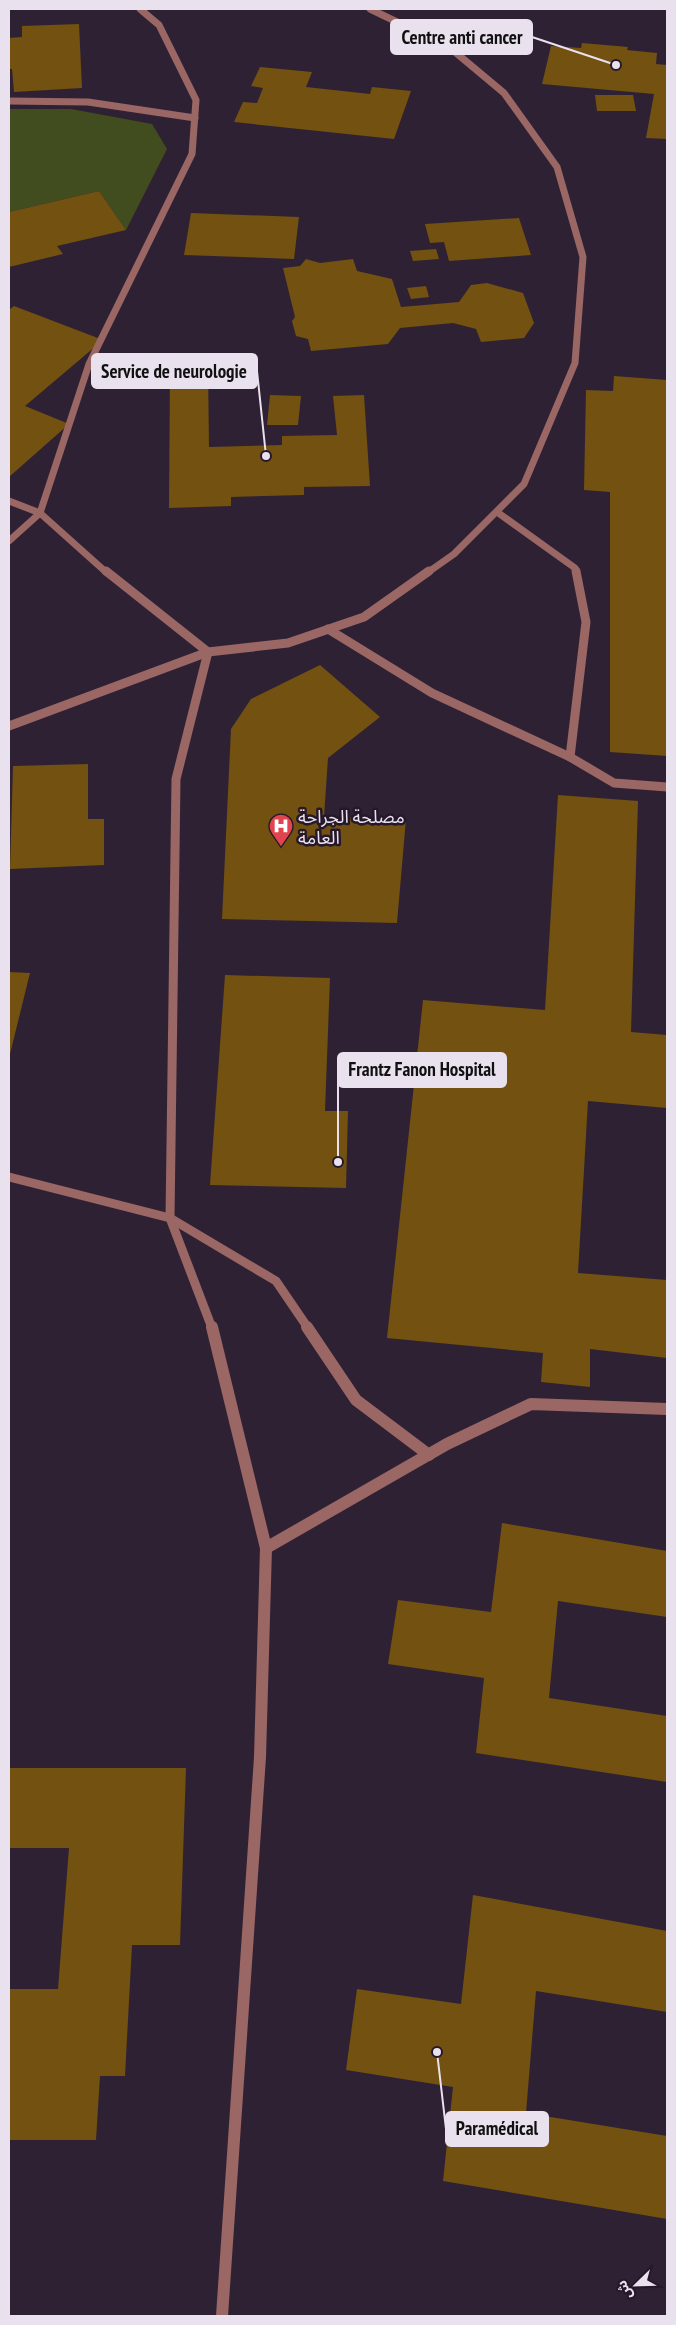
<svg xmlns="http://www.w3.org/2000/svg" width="676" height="2325" viewBox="0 0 676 2325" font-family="'PT Sans Narrow','Noto Sans Arabic',sans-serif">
	<rect width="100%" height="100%" fill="#2f2134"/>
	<polygon fill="#424d1f" points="9,109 71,109 152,124 167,149 126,230 99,191 9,212"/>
	<g fill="#725111">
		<polygon points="79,24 82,88 14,92 12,69 9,69 9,38 22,37 22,26"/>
		<polygon points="582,43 628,47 627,50 657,53 656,64 667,65 667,139 646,138 654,94 542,84 551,46 581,48"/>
		<polygon points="260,67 312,72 306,87 370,94 372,87 411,91 394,139 234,122 243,102 257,103 263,88 251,86"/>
		<polygon points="595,95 633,95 636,111 597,111"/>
		<polygon points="99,191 126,230 57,246 63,254 9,267 9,212"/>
		<polygon points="191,213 299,217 294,259 184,255"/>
		<polygon points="519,218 531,255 449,261 444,242 430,243 425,224"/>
		<polygon points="436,249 439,259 413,261 410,251"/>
		<polygon points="306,259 320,263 353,259 357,271 392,279 401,307 459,302 471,285 487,283 523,293 534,323 524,338 481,342 476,329 453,323 400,328 388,344 311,351 308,339 296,336 292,321 295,317 283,268 300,266"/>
		<polygon points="426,286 429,297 411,299 407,288"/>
		<polygon points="14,306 103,340 25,406 69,424 9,477 9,310"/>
		<polygon points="208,368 209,447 282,445 282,436 337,435 333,396 364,395 370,486 304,487 304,495 231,497 231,506 169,508 170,369"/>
		<polygon points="614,376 667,380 667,756 610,752 610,492 584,490 586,390 613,391"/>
		<polygon points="270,395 301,396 298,425 267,425"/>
		<polygon points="320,665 380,717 328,758 324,817 406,819 397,923 222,919 231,729 251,699"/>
		<polygon points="88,764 88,819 104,819 104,865 10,869 13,766"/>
		<polygon points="558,795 638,801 631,1032 667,1035 667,1108 588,1101 578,1273 667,1280 667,1358 590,1349 590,1387 541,1382 543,1353 387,1338 423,1000 545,1010"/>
		<polygon points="9,972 30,973 9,1058"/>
		<polygon points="225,975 330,978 325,1111 348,1111 346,1188 210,1185"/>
		<polygon points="502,1523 667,1551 667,1617 558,1601 549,1698 667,1716 667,1782 476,1753 484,1678 388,1664 398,1600 491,1612"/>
		<polygon points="9,1768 186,1768 180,1945 132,1945 125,2076 100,2076 96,2140 9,2140 9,1989 58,1989 69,1848 9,1848"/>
		<polygon points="473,1895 667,1931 667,2012 536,1991 526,2113 667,2136 667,2219 443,2181 453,2087 346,2070 357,1989 461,2004"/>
	</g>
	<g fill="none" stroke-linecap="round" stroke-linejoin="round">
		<g stroke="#9a6764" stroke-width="7">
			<polyline points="370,9 449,47 504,93 557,167 583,257 575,363 524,484 454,554 427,573"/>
			<polyline points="9,101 88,102 195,118"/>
			<polyline points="9,501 40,513 107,573"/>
			<polyline points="497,512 575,568 576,573"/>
			<polyline points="9,541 40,513 89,364 192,154 196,100 159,25 140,9"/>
		</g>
		<g stroke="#9a6764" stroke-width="9">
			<polyline points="106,571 208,652"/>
			<polyline points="328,629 432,693 570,757 614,783 667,787"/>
			<polyline points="208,652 176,779 170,1218 212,1328"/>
			<polyline points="9,726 208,652 288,643 364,617 429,571"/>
			<polyline points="570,757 586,622 576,571"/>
			<polyline points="9,1177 170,1218 276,1281 308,1328"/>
		</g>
		<g stroke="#9a6764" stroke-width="12">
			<polyline points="212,1327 266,1548 260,1757 222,2316"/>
			<polyline points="307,1327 356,1400 429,1455"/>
			<polyline points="266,1548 447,1444 531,1404 667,1409"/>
		</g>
	</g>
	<defs>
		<symbol id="hospital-pin" viewBox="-11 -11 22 30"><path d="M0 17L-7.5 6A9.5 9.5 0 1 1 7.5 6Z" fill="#e0444e" stroke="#25182a"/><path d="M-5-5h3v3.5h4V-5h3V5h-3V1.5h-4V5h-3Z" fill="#fff"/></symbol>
	</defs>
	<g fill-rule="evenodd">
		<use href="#hospital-pin" x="267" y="812" width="28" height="38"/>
	</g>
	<g text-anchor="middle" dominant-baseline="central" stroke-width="5" stroke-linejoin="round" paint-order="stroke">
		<g font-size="18" fill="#eae1ee" stroke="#25182a" text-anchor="start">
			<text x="298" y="816">مصلحة الجراحة<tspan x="298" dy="21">العامة</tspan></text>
		</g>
	</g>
	<path fill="none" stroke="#eae1ee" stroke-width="2" d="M616 65L532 37M266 456L257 371M338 1162L338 1070M437 2052L446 2129"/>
	<g fill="#eae1ee" stroke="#25182a" stroke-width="2">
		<circle cx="616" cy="65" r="5"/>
		<circle cx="266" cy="456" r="5"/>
		<circle cx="338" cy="1162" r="5"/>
		<circle cx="437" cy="2052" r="5"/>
	</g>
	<g fill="#eae1ee" stroke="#eae1ee" stroke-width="2">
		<rect x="391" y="20" width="141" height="34" rx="5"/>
		<rect x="92" y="354" width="165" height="34" rx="5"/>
		<rect x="338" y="1053" width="168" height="34" rx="5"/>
		<rect x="446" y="2112" width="102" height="34" rx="5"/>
	</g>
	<g font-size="19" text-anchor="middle" font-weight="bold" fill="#111">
		<text x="462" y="44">Centre anti cancer</text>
		<text x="174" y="378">Service de neurologie</text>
		<text x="422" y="1076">Frantz Fanon Hospital</text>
		<text x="497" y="2135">Paramédical</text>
	</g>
	<rect width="676" height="2325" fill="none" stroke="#eae1ee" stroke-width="20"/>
	<g transform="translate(636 2285) rotate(247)" stroke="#25182a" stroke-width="4" paint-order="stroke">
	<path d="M0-4L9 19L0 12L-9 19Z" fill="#eae1ee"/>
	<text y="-8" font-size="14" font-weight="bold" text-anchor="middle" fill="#eae1ee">ش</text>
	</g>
</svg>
